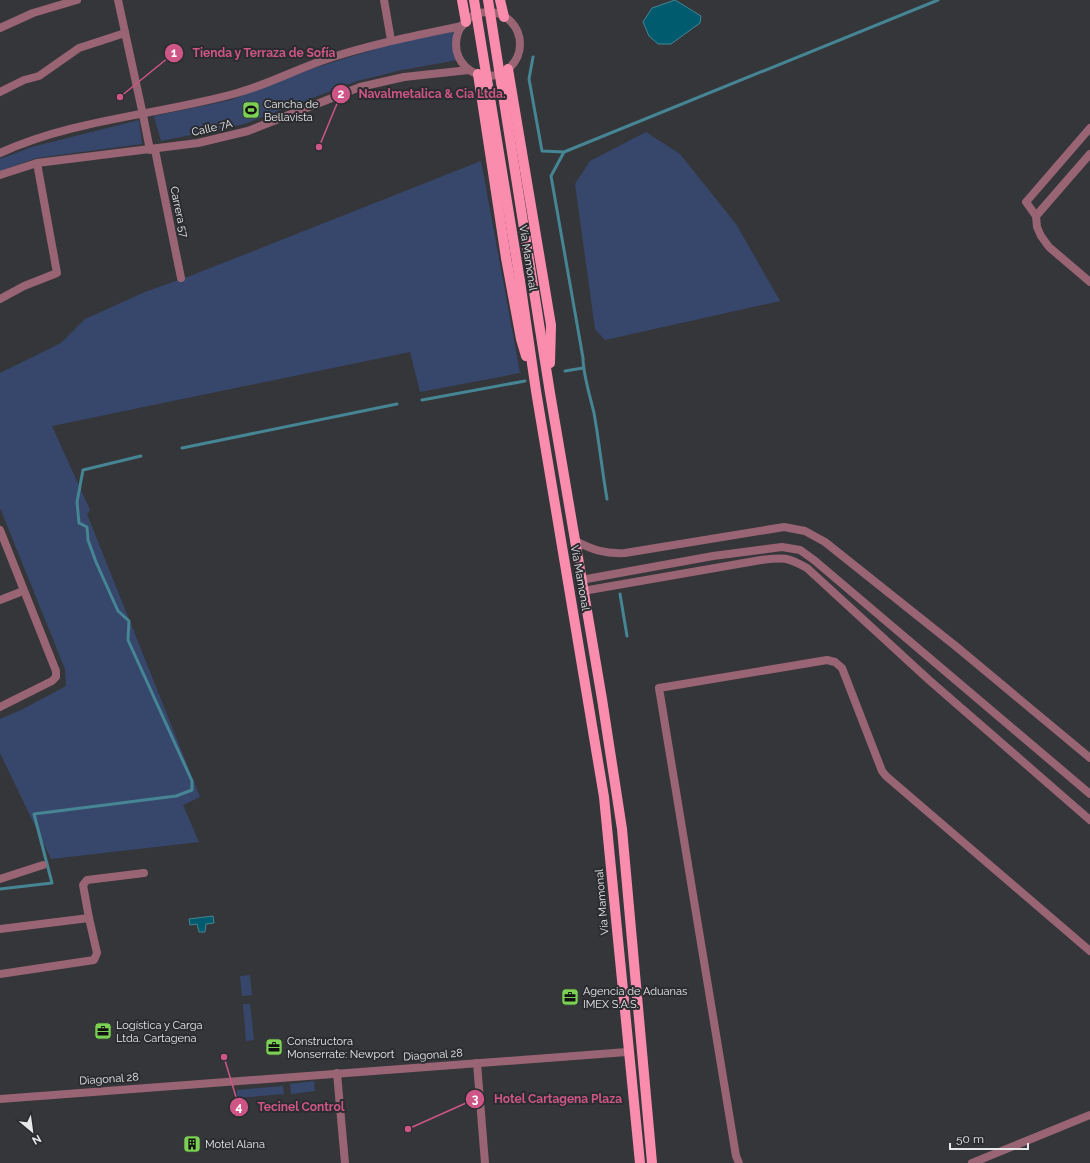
<svg xmlns="http://www.w3.org/2000/svg" width="1090" height="1163" viewBox="0 0 1090 1163" font-family="Raleway,sans-serif">
	<rect width="100%" height="100%" fill="#35363a"/>
	<g fill="#37476c">
		<polygon points="455,31 452,44 458,60 402,70 357,81 244,124 161,141 154,116 231,100 311,69 392,44"/>
		<polygon points="139,120 142,144 36,158 0,171 0,159 32,147"/>
		<polygon points="646,132 680,154 736,224 780,301 605,340 595,329 575,184 590,161"/>
		<polygon points="481,161 520,373 420,392 410,352 52,426 90,510 87,514 200,797 183,805 199,842 51,859 0,753 0,719 23,709 66,686 65,669 0,508 0,373 61,343 85,319 145,292 190,276"/>
		<polygon points="250,975 252,995 242,996 240,976"/>
		<polygon points="243,1004 250,1004 254,1040 246,1041"/>
		<polygon points="314,1081 315,1091 291,1094 290,1084"/>
		<polygon points="283,1086 284,1094 237,1098 237,1090"/>
	</g>
	<g fill="#005b6f" stroke="#458594">
		<polygon points="675,0 701,16 700,23 671,44 658,44 649,36 643,22 652,8"/>
		<polygon points="213,916 214,923 206,924 205,932 199,932 197,924 190,925 189,919"/>
	</g>
	<g fill="none" stroke-linecap="round" stroke-linejoin="round">
		<g stroke="#458594" stroke-width="3">
			<polyline points="533,57 529,79 542,151 564,152 938,0"/>
			<path d="M564,152l-13,24 32,182c0,16 7,38 11,55 5,28 8,57 13,86"/>
			<polyline points="565,371 583,368"/>
			<polyline points="422,400 525,381"/>
			<polyline points="182,448 397,404"/>
			<polyline points="620,594 627,636"/>
			<polyline points="0,889 52,883 34,814 176,796 192,790 192,781 128,640 129,621 118,611 96,562 88,540 87,527 79,523 77,502 83,470 141,456"/>
		</g>
		<g stroke="#996473" stroke-width="8">
			<polyline points="118,0 143,115"/>
			<polyline points="384,0 391,40"/>
			<polyline points="0,28 33,13 77,0"/>
			<polyline points="0,92 24,80 39,76 79,48 125,33"/>
			<polyline points="1090,128 1026,202 1036,216 1037,227 1041,236 1049,247 1090,282"/>
			<polyline points="155,150 181,278"/>
			<polyline points="1036,216 1090,154"/>
			<polyline points="0,530 56,671 56,677 52,681 0,707"/>
			<path d="M574,540c18,10 31,14 51,13l159,-26 21,4 20,11 133,106 132,110"/>
			<polyline points="581,580 713,556 782,547 800,550 814,560 1090,794"/>
			<path d="M583,591l178,-31c23,-3 26,-3 46,8l122,112 161,140"/>
			<polyline points="0,600 23,591"/>
			<polyline points="0,879 43,865"/>
			<polyline points="89,918 83,885 87,880 144,873"/>
			<polyline points="0,929 89,918 97,953 94,960 0,974"/>
			<polyline points="477,1063 485,1163"/>
			<polyline points="337,1073 345,1163"/>
			<polyline points="0,1099 627,1052"/>
			<polyline points="739,1163 736,1156 659,688 827,660 835,662 842,668 882,771 886,776 1090,951"/>
			<polyline points="972,1163 1090,1115"/>
		</g>
		<g stroke="#996473" stroke-width="8">
			<circle cx="488" cy="44" r="32"/>
			<polyline points="143,115 150,150"/>
			<path d="M0,153c74,-34 158,-38 237,-60 29,-8 56,-22 84,-32 46,-16 93,-25 141,-35"/>
			<polyline points="0,175 37,163 198,143 248,131 360,87 404,77 469,70"/>
			<polyline points="0,299 24,286 57,273 37,163"/>
		</g>
		<g stroke="#fa8dae" stroke-width="10">
			<polyline points="462,0 466,22"/>
			<polyline points="500,0 504,17"/>
			<polyline points="508,69 551,325 550,363"/>
			<polyline points="478,74 506,258 521,339 526,356"/>
			<polyline points="532,279 550,393 602,699 622,829 652,1163"/>
			<polyline points="520,281 536,391 604,797 640,1163"/>
		</g>
		<g stroke="#fa8dae" stroke-width="10">
			<polyline points="474,0 520,281"/>
			<polyline points="488,0 532,279"/>
		</g>
	</g>
	<defs>
		<symbol id="stadium-square" viewBox="-11 -11 22 22"><rect x="-9" y="-9" width="18" height="18" rx="4" fill="#7cd155" stroke="#2b2c30"/><path d="M0-5a6.5 5 0 1 0 0 10a6.5 5 0 1 0 0-10ZM-3.5-1.8h7v3.6h-7Z" fill="#111"/></symbol>
		<symbol id="office-square" viewBox="-11 -11 22 22"><rect x="-9" y="-9" width="18" height="18" rx="4" fill="#7cd155" stroke="#2b2c30"/><path d="M-6-3h4V-5.5h4V-3h4V5H-6ZM-1-4.5V-3h2v-1.5ZM-6 0V1H6V0Z" fill="#111"/></symbol>
		<symbol id="building-square" viewBox="-11 -11 22 22"><rect x="-9" y="-9" width="18" height="18" rx="4" fill="#7cd155" stroke="#2b2c30"/><path d="M-4-6H4V6H1V3H-1V6H-4ZM-2.5-4.3h1.7v1.8h-1.7ZM.8-4.3h1.7v1.8H.8ZM-2.5-1h1.7V.8h-1.7ZM.8-1h1.7V.8H.8Z" fill="#111"/></symbol>
	</defs>
	<g fill-rule="evenodd">
		<use href="#stadium-square" x="241" y="100" width="20" height="20"/>
		<use href="#office-square" x="560" y="987" width="20" height="20"/>
		<use href="#office-square" x="93" y="1021" width="20" height="20"/>
		<use href="#office-square" x="264" y="1037" width="20" height="20"/>
		<use href="#building-square" x="182" y="1134" width="20" height="20"/>
	</g>
	<g text-anchor="middle" dominant-baseline="central" stroke-width="4" stroke-linejoin="round" paint-order="stroke">
		<g font-size="11" fill="#e7e8ea" stroke="#2b2c30" text-anchor="start">
			<text x="264" y="104">Cancha de<tspan x="264" dy="13">Bellavista</tspan></text>
			<text x="583" y="991">Agencia de Aduanas<tspan x="583" dy="13">IMEX S.A.S.</tspan></text>
			<text x="116" y="1025">Logística y Carga<tspan x="116" dy="13">Ltda. Cartagena</tspan></text>
			<text x="287" y="1041">Constructora<tspan x="287" dy="13">Monserrate: Newport</tspan></text>
			<text x="205" y="1144">Motel Alana</text>
		</g>
		<g font-size="11" fill="#e7e8ea" stroke="#2b2c30">
			<text transform="translate(212 128) rotate(-13)">Calle 7A</text>
			<text transform="translate(179 212) rotate(78)">Carrera 57</text>
			<text transform="translate(528 258) rotate(81)">Vía Mamonal</text>
			<text transform="translate(580 578) rotate(80)">Vía Mamonal</text>
			<text transform="translate(602 902) rotate(-95)">Vía Mamonal</text>
			<text transform="translate(433 1055) rotate(-4)">Diagonal 28</text>
			<text transform="translate(109 1079) rotate(-4)">Diagonal 28</text>
		</g>
	</g>
	<path fill="none" stroke="#cd5686" stroke-width="1.5" d="M120 97L174 53M319 147L341 94M408 1129L475 1099M224 1057L239 1107"/>
	<g fill="#cd5686" stroke="#2b2c30" stroke-width="1.5">
		<circle cx="120" cy="97" r="4"/>
		<circle cx="319" cy="147" r="4"/>
		<circle cx="408" cy="1129" r="4"/>
		<circle cx="224" cy="1057" r="4"/>
		<circle cx="174" cy="53" r="10"/>
		<circle cx="341" cy="94" r="10"/>
		<circle cx="475" cy="1099" r="10"/>
		<circle cx="239" cy="1107" r="10"/>
	</g>
	<g font-size="12" text-anchor="middle" font-weight="bold" fill="#fff">
		<text x="174" y="57">1</text>
		<text x="341" y="98">2</text>
		<text x="475" y="1103">3</text>
		<text x="239" y="1111">4</text>
	</g>
	<g font-size="12" text-anchor="middle" font-weight="bold" fill="#cd5686" stroke="#2b2c30" stroke-width="4" stroke-linejoin="round" paint-order="stroke">
		<text x="264" y="57">Tienda y Terraza de Sofía</text>
		<text x="432" y="98">Navalmetalica &amp; Cia Ltda.</text>
		<text x="558" y="1103">Hotel Cartagena Plaza</text>
		<text x="301" y="1111">Tecinel Control</text>
	</g>
	<g transform="translate(32 1131) rotate(151)" stroke="#2b2c30" stroke-width="3" paint-order="stroke">
	<path d="M0-3L7 15L0 10L-7 15Z" fill="#e7e8ea"/>
	<text y="-6" font-size="11" font-weight="bold" text-anchor="middle" fill="#e7e8ea">N</text>
	</g>
	<path d="M950 1143v6h78v-6" fill="none" stroke="#e7e8ea" stroke-width="2"/>
	<text x="956" y="1143" font-size="12" fill="#e7e8ea" stroke="#2b2c30" stroke-width="3" paint-order="stroke">50 m</text>
</svg>
